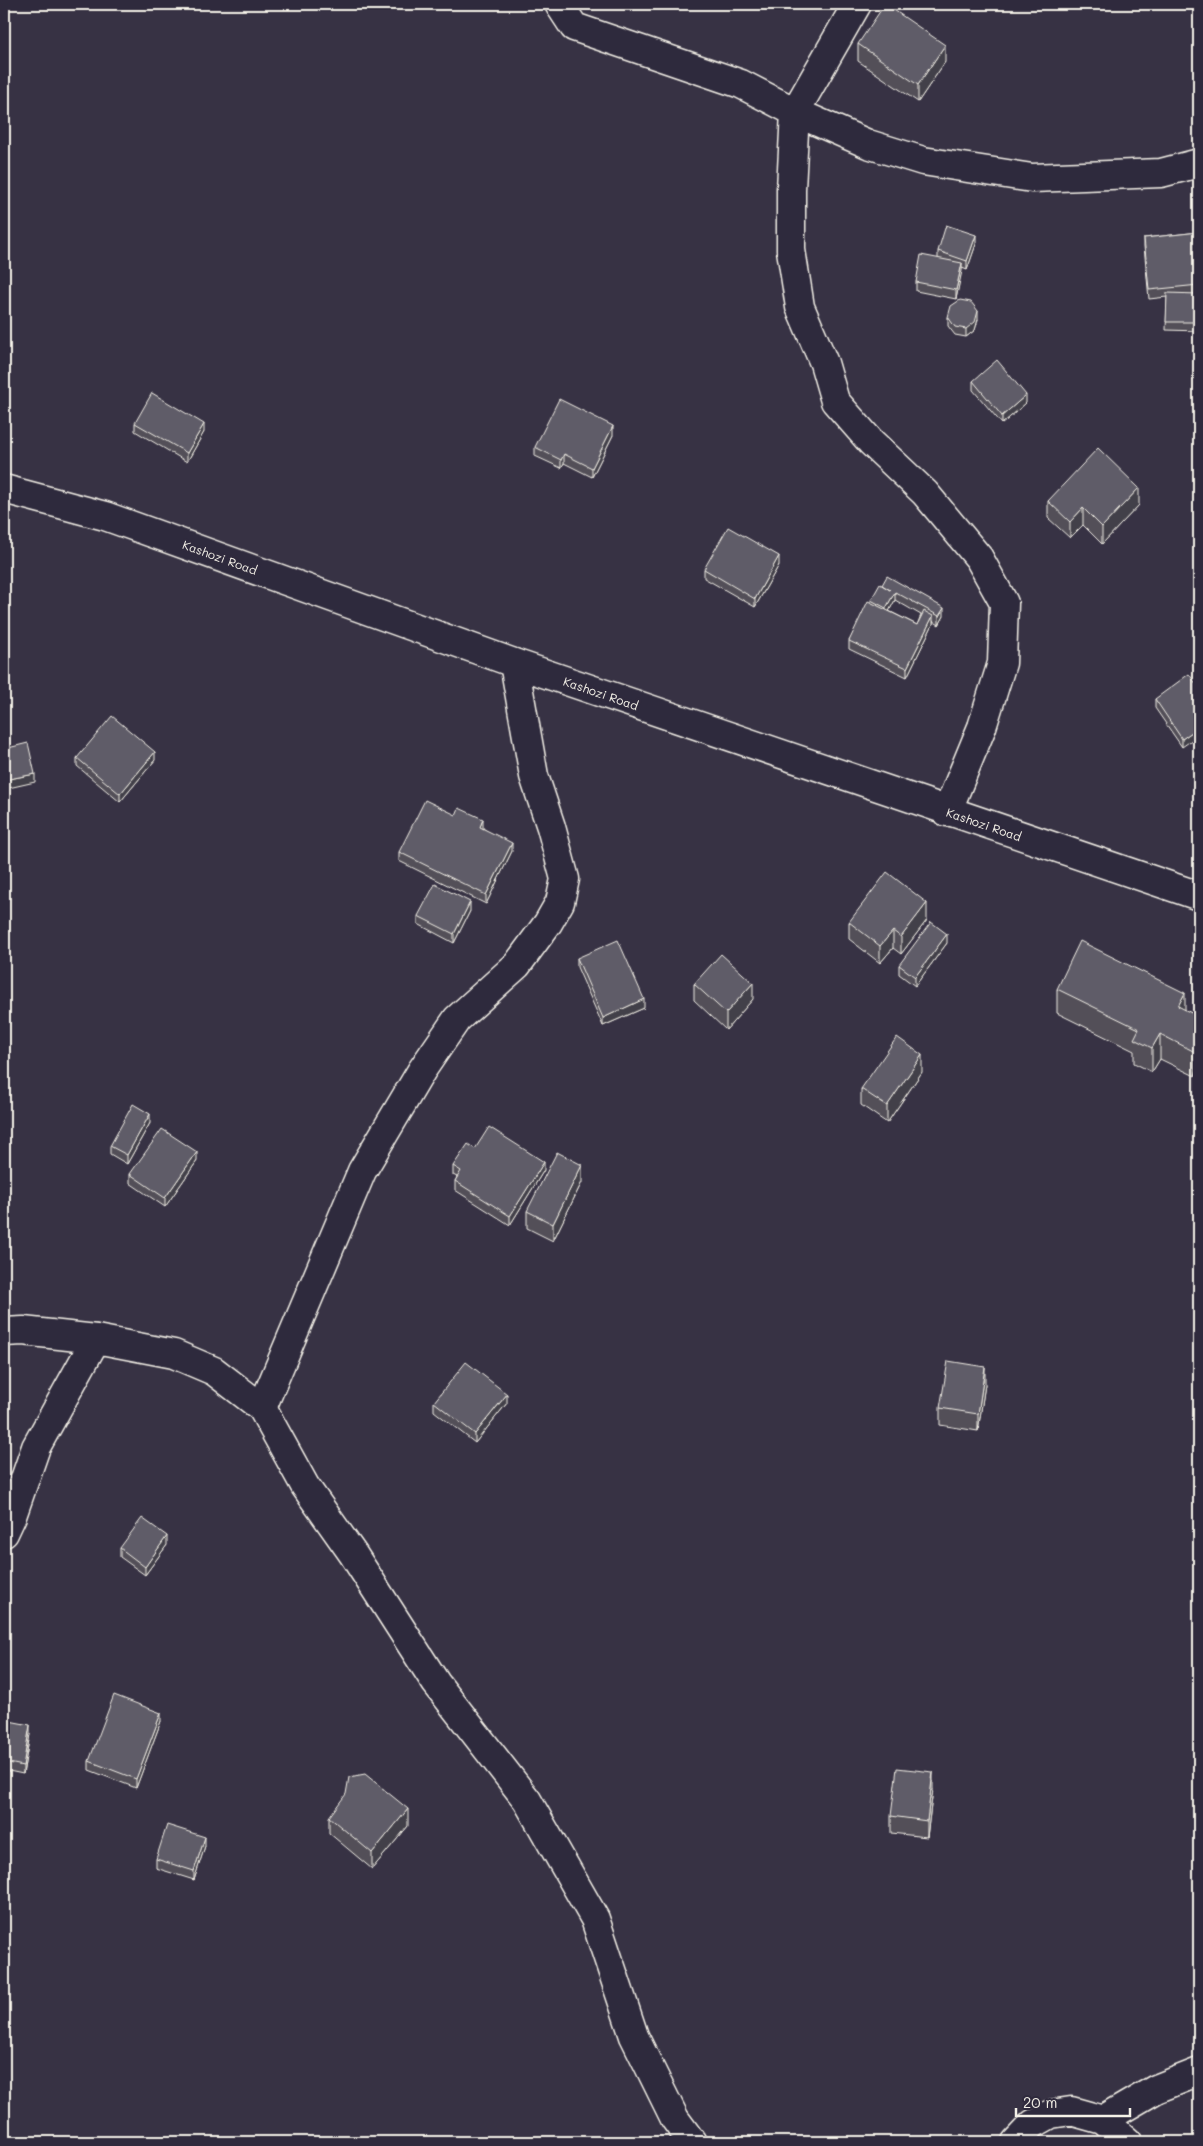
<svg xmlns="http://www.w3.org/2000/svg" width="1203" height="2146" viewBox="0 0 1203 2146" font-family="Mali,sans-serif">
	<rect width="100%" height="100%" fill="#373244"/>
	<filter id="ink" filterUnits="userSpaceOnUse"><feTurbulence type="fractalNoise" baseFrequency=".02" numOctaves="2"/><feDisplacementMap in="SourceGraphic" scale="10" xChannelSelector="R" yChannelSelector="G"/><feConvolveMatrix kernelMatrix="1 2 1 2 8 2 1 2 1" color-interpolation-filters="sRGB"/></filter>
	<g filter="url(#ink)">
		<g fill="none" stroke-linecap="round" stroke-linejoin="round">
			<defs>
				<g id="street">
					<polyline points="559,4 574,27 741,84 795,112 791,189 791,250 800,307 824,363 835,401 871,442 925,493 979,558 1004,603 1002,663 982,727 947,812"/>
					<polyline points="857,4 795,112 868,144 923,161 1032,178 1161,173 1199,163"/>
					<polyline points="4,1332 23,1331 96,1339 174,1354 214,1371 262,1408 305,1486 353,1554 436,1683 527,1800 595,1919 634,2036 675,2119 692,2142"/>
					<polyline points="262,1408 362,1171 422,1070 457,1019 517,965 548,923 560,902 565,879 551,827 534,776 514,663"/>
					<polyline points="4,1533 12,1516 36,1447 96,1339"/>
					<polyline points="1103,2120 1156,2089 1199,2072"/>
					<polyline points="1016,2142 1033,2124 1051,2114 1071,2111 1103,2120 1128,2142"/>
				</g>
				<polyline id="secondary" points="4,489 105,516 514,663 1199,896"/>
			</defs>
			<use href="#street" stroke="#f4f1e8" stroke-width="31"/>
			<use href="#secondary" stroke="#f4f1e8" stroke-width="31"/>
			<use href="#street" stroke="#2f2a3d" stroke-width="28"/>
			<use href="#secondary" stroke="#2f2a3d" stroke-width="28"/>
		</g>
		<g fill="#524f59" stroke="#f4f1e8" fill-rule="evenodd">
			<polygon points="858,44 945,62 918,102 858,61"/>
			<polygon points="1199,232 1199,331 1166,330 1167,297 1149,299 1144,246 1144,238"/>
			<polygon points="976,244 967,270 962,268 956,299 916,291 916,282 938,258 938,251"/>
			<polygon points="948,317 978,319 975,330 966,337 955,335 948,326"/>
			<polygon points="973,381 1026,403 1002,424 973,390"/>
			<polygon points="135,423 204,432 187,462 135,431"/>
			<polygon points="613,435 592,477 564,463 561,468 535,456 535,447"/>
			<polygon points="1048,501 1139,505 1102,544 1083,525 1070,538 1048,518"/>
			<polygon points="779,565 755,607 704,578 704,569"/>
			<path d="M882,585l62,31 -5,9 -6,-4v3l-26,53 -58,-28v-8l22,-38v-3l11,-14zM895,600l26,15 -4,10 -28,-14z"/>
			<polygon points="1199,688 1182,747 1155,708 1155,699"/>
			<polygon points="77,758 155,760 120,802 77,766"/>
			<polygon points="483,828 512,851 486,904 399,861 399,852"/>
			<polygon points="470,911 454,943 418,924 418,916"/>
			<polygon points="927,920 901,954 893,948 880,963 849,939 849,922"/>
			<polygon points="947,943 915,986 899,974 899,965"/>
			<polygon points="577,958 644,1008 603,1026 577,967"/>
			<polygon points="694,984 753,999 726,1030 694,1000"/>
			<polygon points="1057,989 1185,1010 1199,1017 1195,1076 1160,1059 1152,1072 1134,1063 1134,1051 1057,1013"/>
			<polygon points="922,1072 887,1123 861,1105 861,1089"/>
			<polygon points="150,1123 127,1164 110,1154 110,1146"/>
			<polygon points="197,1161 165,1207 130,1183 130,1174"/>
			<polygon points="453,1166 544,1170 510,1225 455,1190 455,1181 457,1177 453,1175"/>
			<polygon points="582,1182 553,1241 527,1228 527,1211"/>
			<polygon points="985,1384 978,1431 940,1425 940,1408"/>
			<polygon points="434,1402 507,1403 475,1443 434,1411"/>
			<polygon points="167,1545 145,1575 120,1557 120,1548"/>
			<polygon points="4,1720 30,1734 23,1774 4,1770"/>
			<polygon points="161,1721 136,1788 89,1770 89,1761"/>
			<polygon points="933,1789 927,1837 891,1833 891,1816"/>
			<polygon points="329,1817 408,1826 372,1869 329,1833"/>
			<polygon points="205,1846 194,1880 156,1868 156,1859"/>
		</g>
		<g fill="#424048" stroke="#f4f1e8">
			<polygon points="945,45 945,62 918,102 918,85"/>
			<polygon points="976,235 976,244 967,270 967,261"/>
			<polygon points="962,263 962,271 956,299 956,290"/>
			<polygon points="978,311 978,319 975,330 966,337 966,329"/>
			<polygon points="1026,395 1026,403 1002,424 1002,416"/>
			<polygon points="204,424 204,432 187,462 187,453"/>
			<polygon points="613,426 613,435 592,477 592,468"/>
			<polygon points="564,454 564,463 561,468 561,460"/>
			<polygon points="1139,488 1139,505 1102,544 1102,527"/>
			<polygon points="1083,508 1083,525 1070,538 1070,522"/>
			<polygon points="779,556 779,565 755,607 755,599"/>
			<polygon points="895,592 895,600 886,617 886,608"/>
			<polygon points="944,608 944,616 939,625 939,616"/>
			<polygon points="933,616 933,624 907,677 907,668"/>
			<polygon points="1199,727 1199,735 1182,747 1182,739"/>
			<polygon points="155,752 155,760 120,802 120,794"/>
			<polygon points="35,774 35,782 4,789 4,780"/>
			<polygon points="483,819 483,828 480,836 480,827"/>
			<polygon points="512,843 512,851 486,904 486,895"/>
			<polygon points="470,902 470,911 454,943 454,934"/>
			<polygon points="927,903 927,920 901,954 901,937"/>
			<polygon points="893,931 893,948 880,963 880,946"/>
			<polygon points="947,934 947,943 915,986 915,977"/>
			<polygon points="753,983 753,999 726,1030 726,1013"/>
			<polygon points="1185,993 1185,1017 1178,1006"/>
			<polygon points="644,999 644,1008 603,1026 603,1018"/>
			<polygon points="1160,1034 1160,1059 1152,1072 1152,1048"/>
			<polygon points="1199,1042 1199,1066 1195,1076 1195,1052"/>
			<polygon points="922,1055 922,1072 887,1123 887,1106"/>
			<polygon points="150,1114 150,1123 127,1164 127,1155"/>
			<polygon points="197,1152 197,1161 165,1207 165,1198"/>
			<polygon points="544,1162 544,1170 510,1225 510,1216"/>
			<polygon points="582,1165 582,1182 553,1241 553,1224"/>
			<polygon points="985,1367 985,1384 978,1431 978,1414"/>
			<polygon points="507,1394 507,1403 475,1443 475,1434"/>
			<polygon points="167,1536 167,1545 145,1575 145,1567"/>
			<polygon points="161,1713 161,1721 136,1788 136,1779"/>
			<polygon points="30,1725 30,1734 23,1774 23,1766"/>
			<polygon points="933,1772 933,1789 927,1837 927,1821"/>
			<polygon points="408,1809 408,1826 372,1869 372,1853"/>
			<polygon points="205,1837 205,1846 194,1880 194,1871"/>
		</g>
		<g fill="#5f5c67" stroke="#f4f1e8">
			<polygon points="885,4 945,45 918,85 858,44"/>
			<polygon points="946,225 976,235 967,261 938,251"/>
			<polygon points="1199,232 1199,285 1149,290 1144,238"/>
			<polygon points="921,255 962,263 956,290 916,282"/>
			<polygon points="1167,293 1199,294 1199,322 1166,322"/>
			<polygon points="960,300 971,302 978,311 975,322 966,329 955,327 948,317 951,306"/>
			<polygon points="997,360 1026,395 1002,416 973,381"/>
			<polygon points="152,393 204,424 187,453 135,423"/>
			<polygon points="559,399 613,426 592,468 564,454 561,460 535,447"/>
			<polygon points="1098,448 1139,488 1102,527 1083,508 1070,522 1048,501"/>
			<polygon points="728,527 779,556 755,599 704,569"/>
			<polygon points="887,576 944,608 939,616 895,592 886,608 871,600 880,584 890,590 882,585"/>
			<polygon points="868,601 917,625 924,611 933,616 907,668 849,641"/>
			<polygon points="1189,674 1199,688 1199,727 1182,739 1155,699"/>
			<polygon points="112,716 155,752 120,794 77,758"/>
			<polygon points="28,743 35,774 4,780 4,749"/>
			<polygon points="425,800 456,815 459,808 483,819 480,827 512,843 486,895 399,852"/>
			<polygon points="887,872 927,903 901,937 893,931 880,946 849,922"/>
			<polygon points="435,884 470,902 454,934 418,916"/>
			<polygon points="931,922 947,934 915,977 899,965"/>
			<polygon points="618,940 644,999 603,1018 577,958"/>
			<polygon points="1080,941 1185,993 1178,1006 1199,1017 1199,1042 1195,1052 1160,1034 1152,1048 1134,1039 1139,1029 1057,989"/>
			<polygon points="721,954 753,983 726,1013 694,984"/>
			<polygon points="897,1037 922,1055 887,1106 861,1089"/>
			<polygon points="133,1104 150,1114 127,1155 110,1146"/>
			<polygon points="489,1127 544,1162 510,1216 455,1181 461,1171 453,1166 468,1144 475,1149"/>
			<polygon points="162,1129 197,1152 165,1198 130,1174"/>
			<polygon points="557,1152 582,1165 553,1224 527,1211"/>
			<polygon points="948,1361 985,1367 978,1414 940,1408"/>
			<polygon points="466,1362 507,1394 475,1434 434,1402"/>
			<polygon points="142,1518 167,1536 145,1567 120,1548"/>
			<polygon points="114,1695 161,1713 136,1779 89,1761"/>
			<polygon points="4,1720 30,1725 23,1766 4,1762"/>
			<polygon points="897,1768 933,1772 927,1821 891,1816"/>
			<polygon points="365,1774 408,1809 372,1853 329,1817 346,1794 349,1777"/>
			<polygon points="167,1825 205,1837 194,1871 156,1859"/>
		</g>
	</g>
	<g text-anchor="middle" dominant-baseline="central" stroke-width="5" stroke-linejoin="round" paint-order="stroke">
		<g font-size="12" fill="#f4f1e8" stroke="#2f2a3d">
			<text transform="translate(220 557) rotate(20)">Kashozi Road</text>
			<text transform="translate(601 693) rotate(19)">Kashozi Road</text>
			<text transform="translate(984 824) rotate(19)">Kashozi Road</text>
		</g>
	</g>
	<rect width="1203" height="2146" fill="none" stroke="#2f2a3d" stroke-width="20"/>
	<rect x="10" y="10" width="1183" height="2126" fill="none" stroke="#f4f1e8" stroke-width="2" filter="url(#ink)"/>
	<path d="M1016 2108v8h114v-8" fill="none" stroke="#f4f1e8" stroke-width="2.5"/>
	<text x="1023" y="2108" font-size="15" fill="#f4f1e8" stroke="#2f2a3d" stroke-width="4" paint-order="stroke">20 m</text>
</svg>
